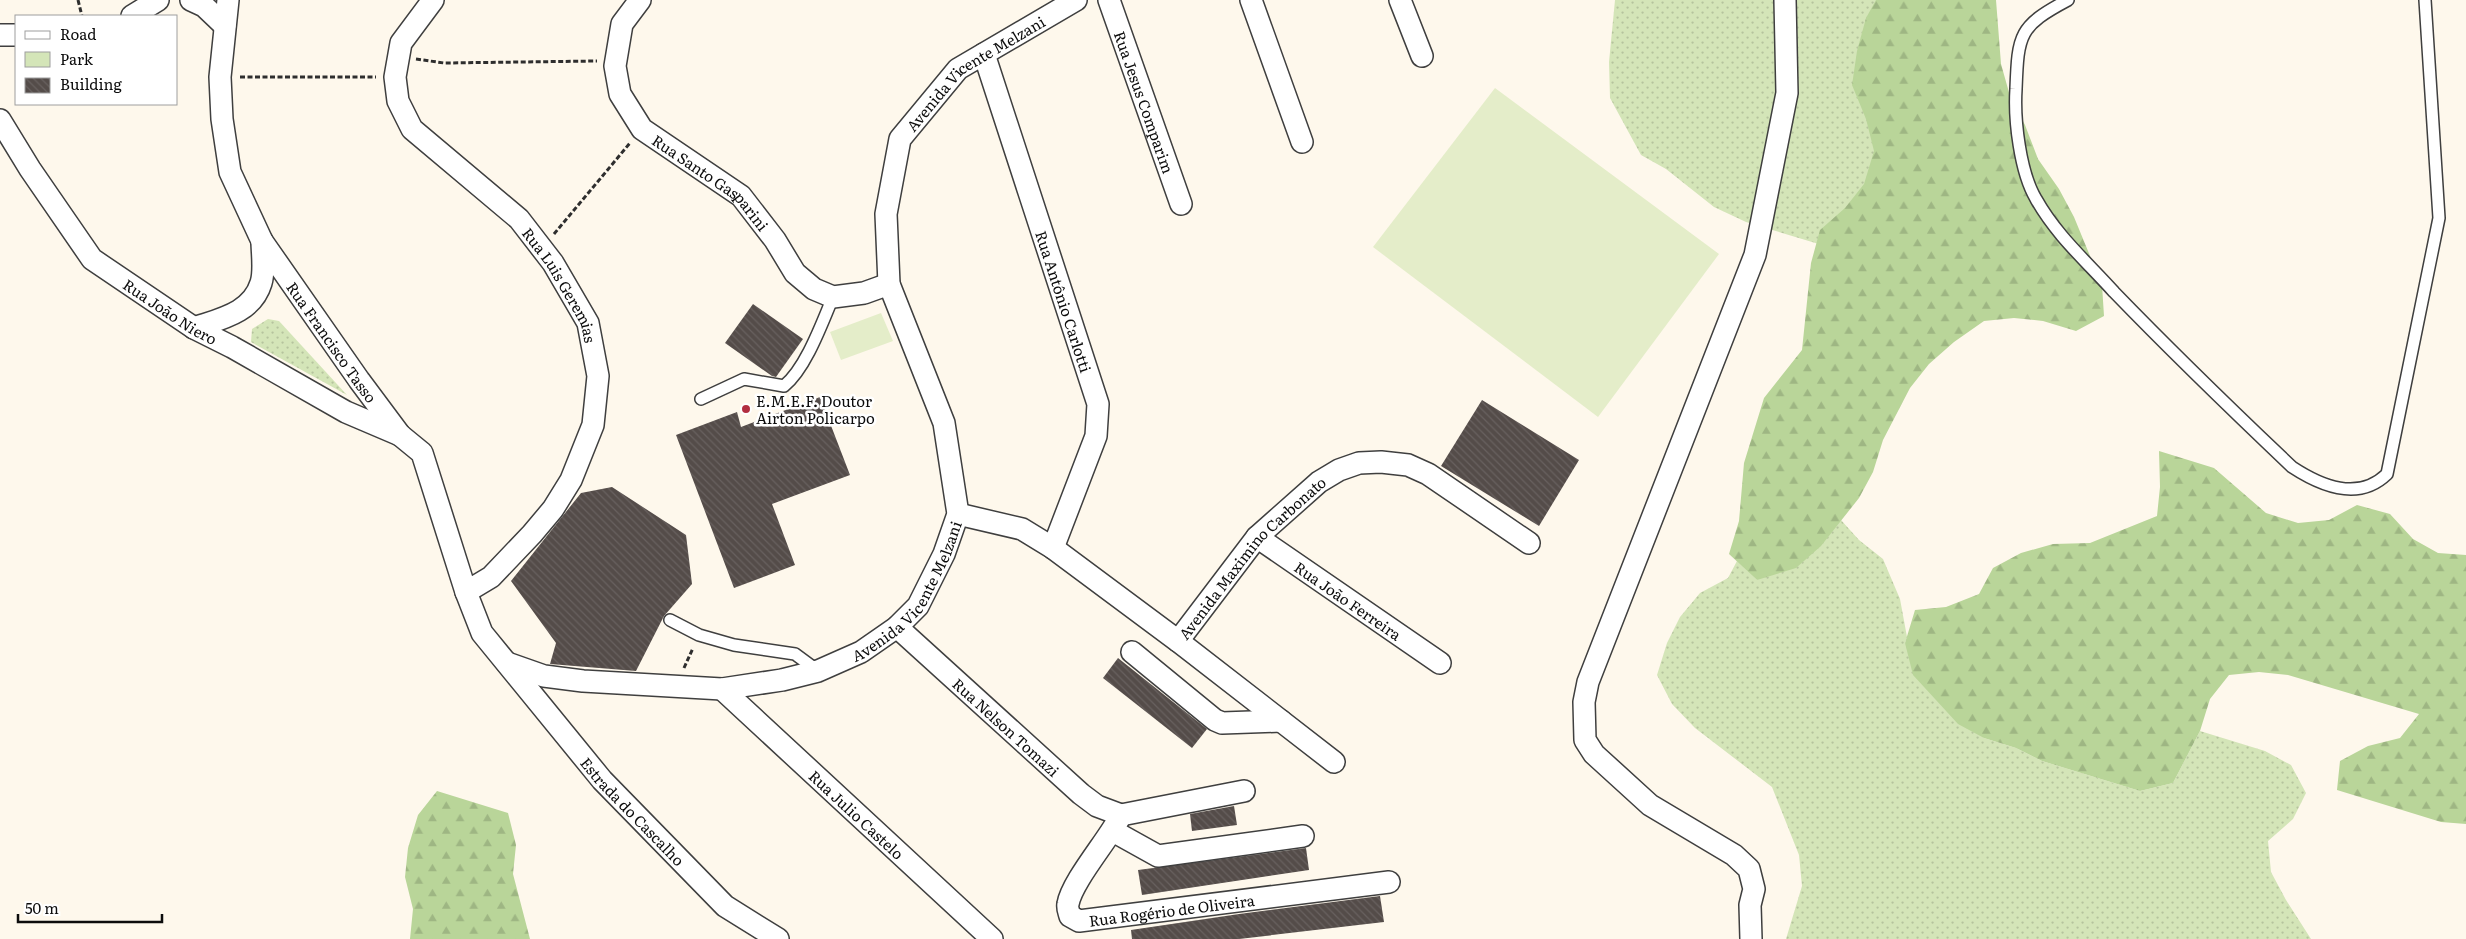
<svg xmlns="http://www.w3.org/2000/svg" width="2466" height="939" viewBox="0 0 2466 939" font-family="Literata,serif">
	<defs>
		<pattern id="green-dots" width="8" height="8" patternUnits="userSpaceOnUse" patternTransform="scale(1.25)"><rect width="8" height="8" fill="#d4e5b8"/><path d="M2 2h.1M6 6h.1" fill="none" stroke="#b5c39d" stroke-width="1.8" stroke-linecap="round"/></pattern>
		<pattern id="forest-firs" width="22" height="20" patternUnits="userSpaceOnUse" patternTransform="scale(1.25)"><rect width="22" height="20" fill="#b9d599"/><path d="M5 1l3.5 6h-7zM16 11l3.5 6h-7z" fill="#9eb683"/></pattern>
		<pattern id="building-back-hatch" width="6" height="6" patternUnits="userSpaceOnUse" patternTransform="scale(1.25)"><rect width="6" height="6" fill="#544c49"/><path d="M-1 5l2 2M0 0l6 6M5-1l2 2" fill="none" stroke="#68615f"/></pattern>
	</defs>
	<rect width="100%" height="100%" fill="#fef8ec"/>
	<g fill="url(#green-dots)">
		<polygon points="1615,0 1883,0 1879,155 1869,188 1822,245 1746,222 1714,207 1666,169 1641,155 1610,98 1609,62"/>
		<polygon points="268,319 279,321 347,395 251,342 252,329"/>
		<polygon points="1841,520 1859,540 1883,559 1900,599 1907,637 1905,643 1984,738 2016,748 2042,761 2140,791 2173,783 2200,731 2265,751 2291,765 2306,793 2293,819 2268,841 2271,872 2286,900 2311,939 1786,939 1802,886 1799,855 1772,787 1695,728 1672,704 1657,675 1667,643 1680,617 1700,593 1728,578 1737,561 1757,580"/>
	</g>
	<g fill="url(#forest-firs)">
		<polygon points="1876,0 1996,0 2001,64 2010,96 2025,125 2038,159 2059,189 2074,217 2102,285 2104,316 2076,331 2043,321 2014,318 1984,321 1954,342 1929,364 1910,388 1883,440 1873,472 1859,498 1821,546 1796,568 1757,580 1729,554 1739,521 1744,463 1764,398 1802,350 1811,263 1820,230 1845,208 1864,184 1874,151 1866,119 1852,85 1857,51 1866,18"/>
		<polygon points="2159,451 2214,468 2266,513 2298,523 2329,520 2357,505 2390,514 2413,539 2438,553 2466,555 2466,824 2441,822 2337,790 2340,761 2368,746 2400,738 2419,714 2288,675 2259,672 2229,675 2210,699 2200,731 2173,783 2140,791 2042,761 2016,748 1984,738 1958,724 1913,675 1905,643 1915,610 1946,607 1979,594 1993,568 2021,553 2053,544 2090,543 2157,516 2160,487"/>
		<polygon points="437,791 508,813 516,845 513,874 530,939 410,939 413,909 405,877 408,848 418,815"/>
	</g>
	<g fill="#e4edc9">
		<polygon points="1495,88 1719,254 1598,417 1373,247"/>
		<polygon points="881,313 893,341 841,360 830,332"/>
	</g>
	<g fill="url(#building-back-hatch)">
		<polygon points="753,304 803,339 776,377 772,376 725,343"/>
		<polygon points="820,397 850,475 772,504 795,565 734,588 676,435 737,412 741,427"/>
		<polygon points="1482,400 1579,460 1539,526 1441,466"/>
		<polygon points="612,487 686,535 692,584 664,616 636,671 550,664 556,643 511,581 581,493"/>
		<polygon points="1118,658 1207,729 1192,748 1103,678"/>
		<polygon points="1234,806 1237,825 1192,831 1190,814"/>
		<polygon points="1306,848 1309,870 1142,895 1138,870"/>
		<polygon points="1380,896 1384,922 1239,939 1132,939 1131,930 1239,914"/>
	</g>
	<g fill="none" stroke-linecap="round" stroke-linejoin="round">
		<defs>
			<g id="service">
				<path d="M2068,0c-49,26 -50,34 -52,89 -2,31 4,83 20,110 20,36 51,63 78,93 58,60 118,118 178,175 29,19 66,35 95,7l52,-256 -14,-218"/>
				<path d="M701,399l43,-20 40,7c22,-18 38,-63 49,-89"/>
				<polyline points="670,620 699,635 734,645 795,654 818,671"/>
			</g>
			<g id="minor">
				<polyline points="191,0 204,6 225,26"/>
				<path id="s1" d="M228,0l-8,77 2,42 8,53 32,69 97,139 41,55 22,18 44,139 16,41 120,147 123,126 53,33"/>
				<path id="s2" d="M433,0l-32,43 -6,34 3,24 14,28 107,90 34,44 35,60 10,53 -5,49 -22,55 -18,29 -21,25 -41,43 -25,15"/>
				<path id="s3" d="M640,0l-18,24 -7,42 5,28 22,35 99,67 34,44 20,33 19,16 19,8 31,-4 25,-9"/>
				<path id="s4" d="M1109,0l72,204"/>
				<polyline points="1251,0 1302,142"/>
				<polyline points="1400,0 1422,56"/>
				<polyline points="132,16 158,0"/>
				<polyline points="0,35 16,35"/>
				<path id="s5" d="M984,54l114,350 -2,32 -43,112"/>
				<path id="s6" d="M0,120l30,49 62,90 102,69 38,19 114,65 54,23"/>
				<path d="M194,328c26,-9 58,-15 67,-45 4,-12 1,-30 1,-42"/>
				<path id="s7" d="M958,514l64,15 31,19 125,93 79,-104 62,-55 20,-12 20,-7 22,-1 27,3 20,9 101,69"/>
				<path id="s8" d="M1257,537l183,126"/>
				<path id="s9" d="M897,627l184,167 16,12 24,9"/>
				<polyline points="1178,641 1334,762"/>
				<polyline points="1132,652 1215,720 1222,723 1281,721"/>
				<path id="s10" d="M507,663l37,13 39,5 139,8 60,-9 36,-9 43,-19 36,-25 21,-21 26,-52 14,-40 -14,-91 -55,-139 -3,-70 14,-75 58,-70 118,-69"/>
				<path id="s11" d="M722,689l270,250"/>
				<path id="s12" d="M1121,815c-12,24 -49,66 -53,89 -1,4 1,8 2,12l9,5 310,-39"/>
				<polyline points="1121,815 1244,791"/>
				<polyline points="1113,831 1158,856 1303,836"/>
				<polyline points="1751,939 1750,905 1754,889 1749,869 1734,855 1650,805 1594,754 1585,740 1584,702 1588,682 1755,255 1787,93 1785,0"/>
			</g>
		</defs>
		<use href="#service" stroke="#3f3f3f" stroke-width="14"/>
		<use href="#minor" stroke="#3f3f3f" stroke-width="24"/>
		<g stroke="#2e2e2e" stroke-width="3" stroke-dasharray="5 2.5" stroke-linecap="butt">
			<polyline points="78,0 82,16"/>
			<polyline points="416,59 444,63 597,61"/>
			<polyline points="240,77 376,77"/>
			<polyline points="554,234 630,143"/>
			<polyline points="684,668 693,648"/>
		</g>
		<use href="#service" stroke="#fff" stroke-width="11"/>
		<use href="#minor" stroke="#fff" stroke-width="21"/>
	</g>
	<circle fill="#b22e40" stroke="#fff" stroke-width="2" cx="746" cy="409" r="5"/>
	<g text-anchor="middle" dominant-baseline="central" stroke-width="5" stroke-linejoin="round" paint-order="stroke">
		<g font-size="15" fill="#0c0c0c" stroke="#fff">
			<text stroke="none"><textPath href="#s10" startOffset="1026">Avenida Vicente Melzani</textPath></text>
			<text stroke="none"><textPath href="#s4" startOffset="108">Rua Jesus Comparim</textPath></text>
			<text stroke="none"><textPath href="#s3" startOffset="230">Rua Santo Gasparini</textPath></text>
			<text stroke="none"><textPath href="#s2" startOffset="362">Rua Luis Geremias</textPath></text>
			<text stroke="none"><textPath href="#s5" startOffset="260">Rua Antônio Carlotti</textPath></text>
			<text stroke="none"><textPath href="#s6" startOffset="261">Rua João Niero</textPath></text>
			<text stroke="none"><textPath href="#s1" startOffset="372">Rua Francisco Tasso</textPath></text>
			<text stroke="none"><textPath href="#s7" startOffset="370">Avenida Maximino Carbonato</textPath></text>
			<text stroke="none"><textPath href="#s10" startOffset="441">Avenida Vicente Melzani</textPath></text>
			<text stroke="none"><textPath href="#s8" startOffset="111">Rua João Ferreira</textPath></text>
			<text stroke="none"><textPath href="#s9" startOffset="148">Rua Nelson Tomazi</textPath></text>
			<text stroke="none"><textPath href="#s1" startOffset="939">Estrada do Cascalho</textPath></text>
			<text stroke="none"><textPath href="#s11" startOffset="184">Rua Julio Castelo</textPath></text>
			<text stroke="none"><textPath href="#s12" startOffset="220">Rua Rogério de Oliveira</textPath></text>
		</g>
		<g font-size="15" fill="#0c0c0c" stroke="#fff" text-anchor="start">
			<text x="756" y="400">E.M.E.F. Doutor<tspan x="756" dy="17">Airton Policarpo</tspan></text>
		</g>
	</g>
	<rect x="15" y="15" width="162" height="90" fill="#ffffff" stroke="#9e9e9e"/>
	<rect x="25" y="31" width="25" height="8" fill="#ffffff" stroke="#9e9e9e"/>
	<text x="60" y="40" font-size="15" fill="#0c0c0c">Road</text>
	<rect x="25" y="52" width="25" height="15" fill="#d4e5b8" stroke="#9e9e9e"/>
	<text x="60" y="65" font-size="15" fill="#0c0c0c">Park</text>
	<rect x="25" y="78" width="25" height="15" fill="url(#building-back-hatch)" stroke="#9e9e9e"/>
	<text x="60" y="90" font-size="15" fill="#0c0c0c">Building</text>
	<path d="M18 914v8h144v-8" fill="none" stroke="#0c0c0c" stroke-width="2.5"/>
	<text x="25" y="914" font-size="15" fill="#0c0c0c" stroke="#ffffff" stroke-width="4" paint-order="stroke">50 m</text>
</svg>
